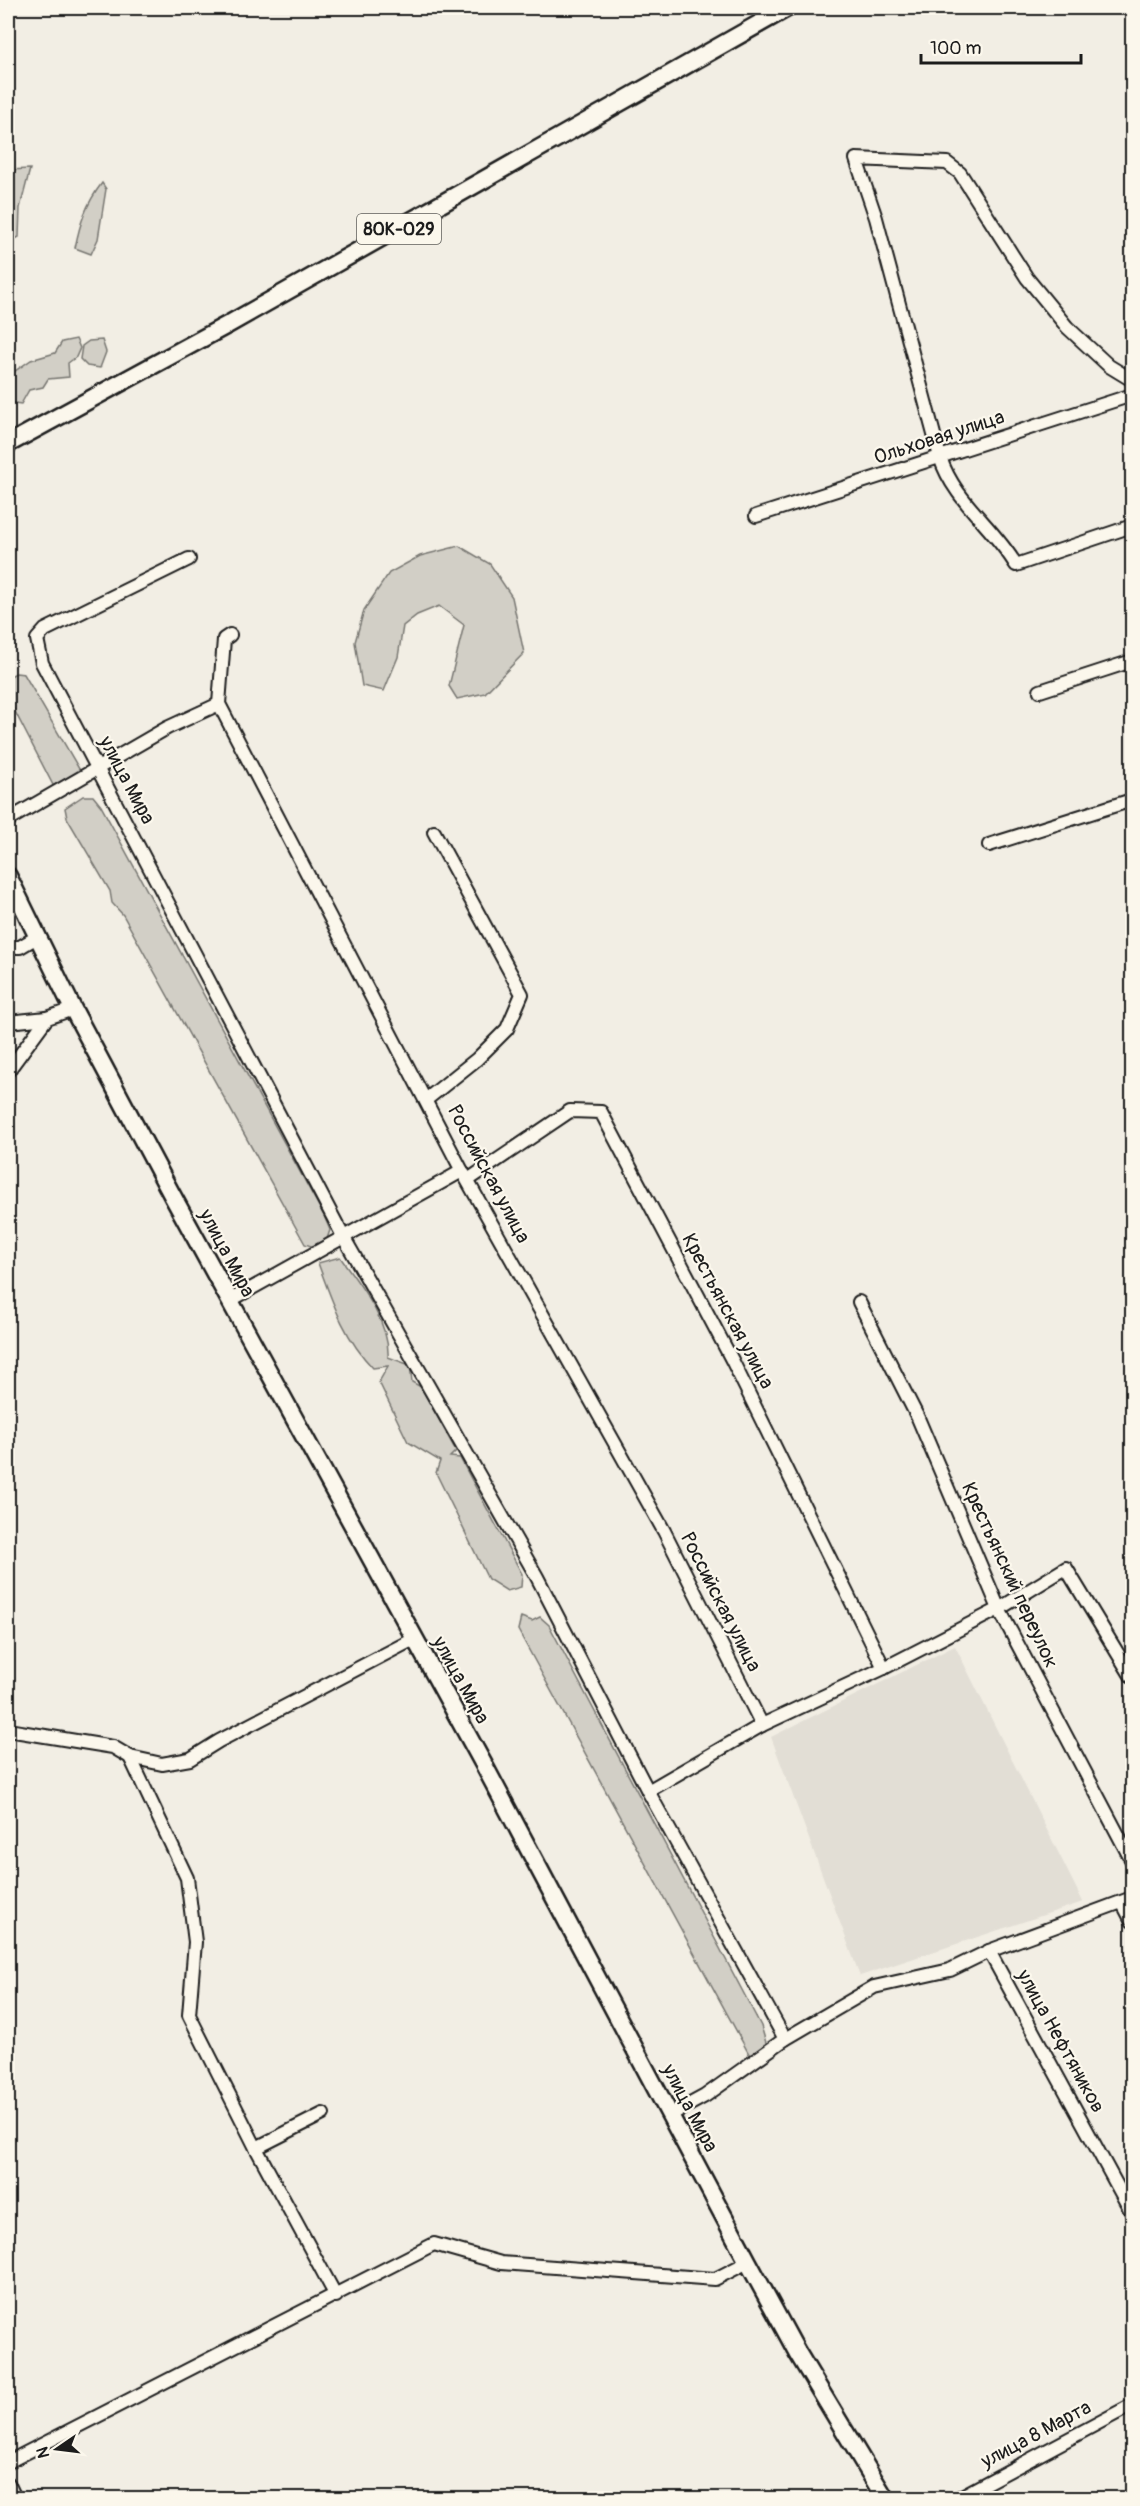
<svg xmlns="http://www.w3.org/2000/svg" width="1140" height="2506" viewBox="0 0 1140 2506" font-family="Pangolin,sans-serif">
	<rect width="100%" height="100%" fill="#f2eee4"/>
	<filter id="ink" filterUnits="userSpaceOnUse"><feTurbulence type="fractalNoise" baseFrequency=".0167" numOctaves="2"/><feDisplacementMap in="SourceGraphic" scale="12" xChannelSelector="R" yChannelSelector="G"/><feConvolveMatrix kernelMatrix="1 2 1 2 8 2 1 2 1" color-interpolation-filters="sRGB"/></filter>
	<g filter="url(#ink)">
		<polygon fill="#e2ded5" points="955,1646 1083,1902 860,1976 771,1737"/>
		<g fill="#d2cfc6" stroke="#777671" stroke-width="1.5">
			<polygon points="30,169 20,208 19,237 8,243 8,170"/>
			<path d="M102,183l4,6 -8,50 -7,15 -16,-6c5,-25 11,-44 27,-65z"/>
			<polygon points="76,339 80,348 76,357 68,363 69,377 48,379 43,387 29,390 21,404 8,402 8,376 31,360 55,353 62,342"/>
			<polygon points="102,340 106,352 100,368 87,366 80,359 82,346 89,341"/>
			<polygon points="459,546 490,564 512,597 524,653 485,693 457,699 449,686 464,625 439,606 417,615 403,626 398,657 384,691 362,686 355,642 364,610 389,573 420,556"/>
			<polygon points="16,673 24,674 82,774 54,787 8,698 8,677"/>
			<polygon points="83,796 93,796 101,806 324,1216 330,1230 326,1242 314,1247 305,1244 123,915 112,903 110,891 67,818 65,808"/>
			<path d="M340,1257c20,28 50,65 48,100l22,8 2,17 9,5 35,64 -6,6 10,1 62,116 -1,13 -14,4 -19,-12 -52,-106 4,-12 -32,-19 -29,-60 9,-16 -15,2c-29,-30 -41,-67 -55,-105z"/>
			<polygon points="521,1617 532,1621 540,1617 549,1625 761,2026 767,2046 758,2055 749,2054 518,1630"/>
		</g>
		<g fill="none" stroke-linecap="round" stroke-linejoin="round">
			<defs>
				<g id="minor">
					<path d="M1132,380l-23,-14 -42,-39 -40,-49 -67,-105 -13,-10 -91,-4 20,59 64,239c14,44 53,69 76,108l116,-39"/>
					<polyline points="756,516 1132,395"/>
					<polyline points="189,559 45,630 37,639 42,663 344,1238 537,1577 648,1791 785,2039"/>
					<polyline points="230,635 224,639 219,704 462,1171 664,1531 762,1725"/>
					<polyline points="1040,691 1132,661"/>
					<polyline points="8,820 167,728 219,704"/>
					<polyline points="989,845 1132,800"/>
					<polyline points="8,947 20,947 37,937"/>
					<polyline points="8,1022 47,1018"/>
					<polyline points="8,1071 47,1018 73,1009"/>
					<polyline points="427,1099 477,1059 507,1029 522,994 434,832"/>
					<polyline points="468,1180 570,1111 601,1112 732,1360 884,1668"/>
					<polyline points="229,1301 462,1171"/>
					<polyline points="859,1302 918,1418 999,1609 1132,1861"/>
					<polyline points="8,1730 113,1747 130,1757 162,1764 190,1759 219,1741 414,1639"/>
					<polyline points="130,1757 187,1878 195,1942 189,2015 256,2148"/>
					<polyline points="648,1791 762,1725 884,1668 999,1609 1066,1568 1132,1677"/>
					<polyline points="1122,1902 1132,1921"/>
					<polyline points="989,1951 1132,2213"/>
					<polyline points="323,2114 256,2148 336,2296"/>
					<polyline points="670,2115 705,2096 785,2039 874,1987 950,1970 989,1951 1132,1898"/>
					<polyline points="8,2462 434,2244 501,2263 715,2279 748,2262"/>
					<polyline points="8,2483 15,2498"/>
					<polyline points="958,2498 1132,2405"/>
				</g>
				<g id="major">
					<polyline points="8,444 229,324 787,8"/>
					<polyline points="8,876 73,1009 172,1195 484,1765 748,2262 797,2352 885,2498"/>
				</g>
			</defs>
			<use href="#minor" stroke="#1c1c1c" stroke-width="16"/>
			<use href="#major" stroke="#1c1c1c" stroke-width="21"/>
			<use href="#minor" stroke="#fbf7ec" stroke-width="12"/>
			<use href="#major" stroke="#fbf7ec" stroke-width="16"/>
		</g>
	</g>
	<g text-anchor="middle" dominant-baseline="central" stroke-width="4.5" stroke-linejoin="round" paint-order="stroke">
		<rect fill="#fbf7ec" stroke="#5f5e5a" stroke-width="1.5" x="357" y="214" width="84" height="30" rx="4.5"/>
		<g font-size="18" font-weight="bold" fill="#1c1c1c">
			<text x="399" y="229">80К-029</text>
		</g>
		<g font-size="20" fill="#1c1c1c" stroke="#fbf7ec">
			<text transform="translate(939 437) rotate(-18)">Ольховая улица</text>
			<text transform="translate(127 780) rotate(62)">улица Мира</text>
			<text transform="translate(489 1174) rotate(62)">Российская улица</text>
			<text transform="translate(227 1253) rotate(62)">улица Мира</text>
			<text transform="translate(728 1311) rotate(62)">Крестьянская улица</text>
			<text transform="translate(1010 1575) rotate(65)">Крестьянский переулок</text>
			<text transform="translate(721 1602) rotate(63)">Российская улица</text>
			<text transform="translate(461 1680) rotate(61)">улица Мира</text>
			<text transform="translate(1061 2041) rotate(61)">улица Нефтяников</text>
			<text transform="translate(690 2108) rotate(62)">улица Мира</text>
			<text transform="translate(1036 2434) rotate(-28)">улица 8 Марта</text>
		</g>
	</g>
	<rect width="1140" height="2506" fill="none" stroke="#fbf7ec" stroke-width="30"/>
	<rect x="15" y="15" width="1110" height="2476" fill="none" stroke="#1c1c1c" stroke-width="2" filter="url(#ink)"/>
	<g transform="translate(57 2449) rotate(256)" stroke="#fbf7ec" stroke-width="4.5" paint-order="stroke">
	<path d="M0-4.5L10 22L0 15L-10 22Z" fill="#1c1c1c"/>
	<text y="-9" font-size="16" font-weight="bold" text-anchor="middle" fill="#1c1c1c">N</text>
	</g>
	<path d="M921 54v9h160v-9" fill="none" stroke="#1c1c1c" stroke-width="3"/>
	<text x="930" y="54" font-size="18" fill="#1c1c1c" stroke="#fbf7ec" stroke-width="4.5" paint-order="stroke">100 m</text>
</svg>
